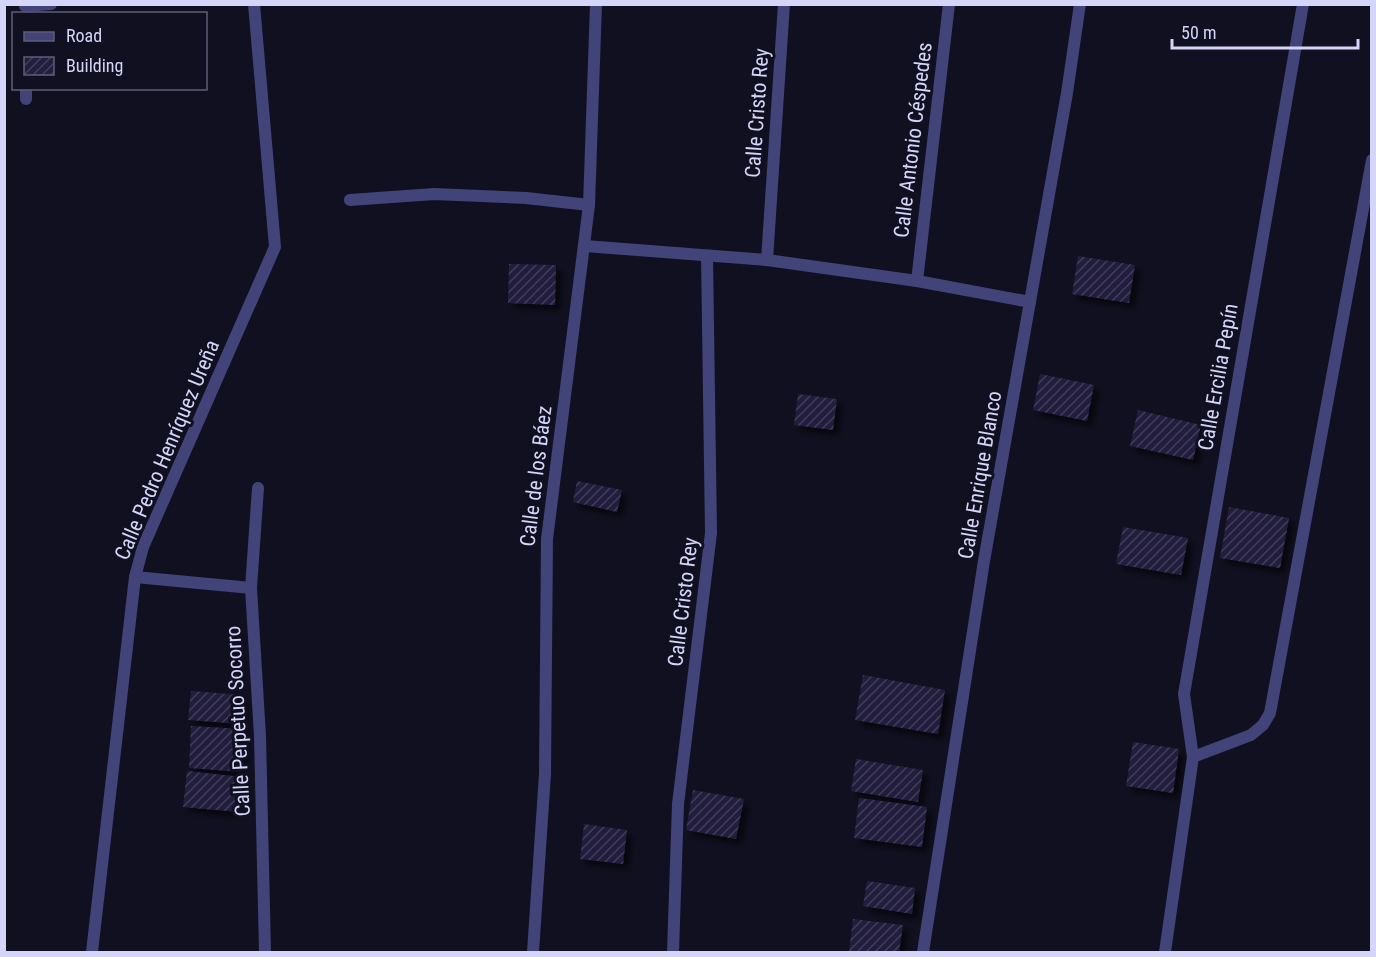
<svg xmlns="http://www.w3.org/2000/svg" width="1376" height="957" viewBox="0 0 1376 957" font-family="'Roboto Condensed',sans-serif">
	<defs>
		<pattern id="building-hatch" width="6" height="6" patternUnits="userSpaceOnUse" patternTransform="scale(1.5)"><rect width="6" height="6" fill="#221e3e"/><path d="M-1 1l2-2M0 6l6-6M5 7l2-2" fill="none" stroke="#413e5b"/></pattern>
		<filter id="shadow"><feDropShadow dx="5.5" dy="5.5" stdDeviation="3" flood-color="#0009"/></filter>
	</defs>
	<rect width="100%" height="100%" fill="#111020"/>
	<g fill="url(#building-hatch)" filter="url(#shadow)">
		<polygon points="1078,256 1135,265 1129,303 1072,294"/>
		<polygon points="509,264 556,265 555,305 508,303"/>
		<polygon points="1040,374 1094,385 1087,421 1033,410"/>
		<polygon points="798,394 837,399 833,430 794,425"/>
		<polygon points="1138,410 1201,425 1193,460 1130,446"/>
		<polygon points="577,481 622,490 617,512 573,502"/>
		<polygon points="1229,507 1289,518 1280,568 1220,558"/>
		<polygon points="1123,527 1188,538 1181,575 1116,564"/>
		<polygon points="863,675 945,690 938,734 855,720"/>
		<polygon points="191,691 242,695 240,724 188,720"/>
		<polygon points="191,726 243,729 241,772 189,768"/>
		<polygon points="1133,742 1179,749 1173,793 1126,786"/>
		<polygon points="856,759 923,770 918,802 851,791"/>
		<polygon points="187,771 242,777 238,812 183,807"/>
		<polygon points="693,790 744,799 736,839 686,830"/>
		<polygon points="859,798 927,807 922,847 854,838"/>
		<polygon points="584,824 627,830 623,864 580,859"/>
		<polygon points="867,881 915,888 912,914 863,906"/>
		<polygon points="853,919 903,925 899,952 849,952"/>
	</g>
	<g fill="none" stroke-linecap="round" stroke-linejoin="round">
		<g stroke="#414379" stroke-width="12">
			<polyline points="25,6 51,4"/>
			<polyline points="26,88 26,99"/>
			<polyline points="350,200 434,194 526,198 589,205"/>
			<polyline points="585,246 767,260 917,281 1030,302"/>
			<polyline points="767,260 784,4"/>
			<polyline points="917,281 949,4"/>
			<polyline points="258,488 251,588 260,736 265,952"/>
			<polyline points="135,577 251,588"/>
			<polyline points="1193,757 1251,735 1263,725 1270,713 1372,160"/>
			<polyline points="92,952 135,577 143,547 275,247 254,4"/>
			<polyline points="533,952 545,774 547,539 589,205 596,4"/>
			<polyline points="673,952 678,804 711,533 707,256"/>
			<polyline points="923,952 984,561 1067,93 1080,4"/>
			<polyline points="1165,952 1193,757 1184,694 1303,4"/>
		</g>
	</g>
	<g text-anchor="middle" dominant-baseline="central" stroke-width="6" stroke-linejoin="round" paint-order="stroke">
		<g font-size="21" fill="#d5d4f9" stroke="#111020">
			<text transform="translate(757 113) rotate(-86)">Calle Cristo Rey</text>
			<text transform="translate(913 140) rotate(-83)">Calle Antonio Céspedes</text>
			<text transform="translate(1218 377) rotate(-80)">Calle Ercilia Pepín</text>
			<text transform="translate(167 450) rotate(-67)">Calle Pedro Henríquez Ureña</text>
			<text transform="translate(980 475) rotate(-80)">Calle Enrique Blanco</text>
			<text transform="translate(536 476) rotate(-83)">Calle de los Báez</text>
			<text transform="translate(683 602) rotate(-83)">Calle Cristo Rey</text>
			<text transform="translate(238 721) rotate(-93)">Calle Perpetuo Socorro</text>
		</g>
	</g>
	<rect width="1376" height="957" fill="none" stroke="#d5d4f9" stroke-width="12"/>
	<rect x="12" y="12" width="195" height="78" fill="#111020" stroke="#5f5e77" stroke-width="1.5"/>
	<rect x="24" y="32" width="30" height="9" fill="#414379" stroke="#5f5e77" stroke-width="1.5"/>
	<text x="66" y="42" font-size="18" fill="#d5d4f9">Road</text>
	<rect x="24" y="57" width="30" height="18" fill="url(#building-hatch)" stroke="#5f5e77" stroke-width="1.5"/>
	<text x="66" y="72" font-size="18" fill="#d5d4f9">Building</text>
	<path d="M1172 39v9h186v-9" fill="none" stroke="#d5d4f9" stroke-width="3"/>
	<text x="1181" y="39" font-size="18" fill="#d5d4f9" stroke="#111020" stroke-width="4.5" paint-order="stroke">50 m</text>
</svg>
